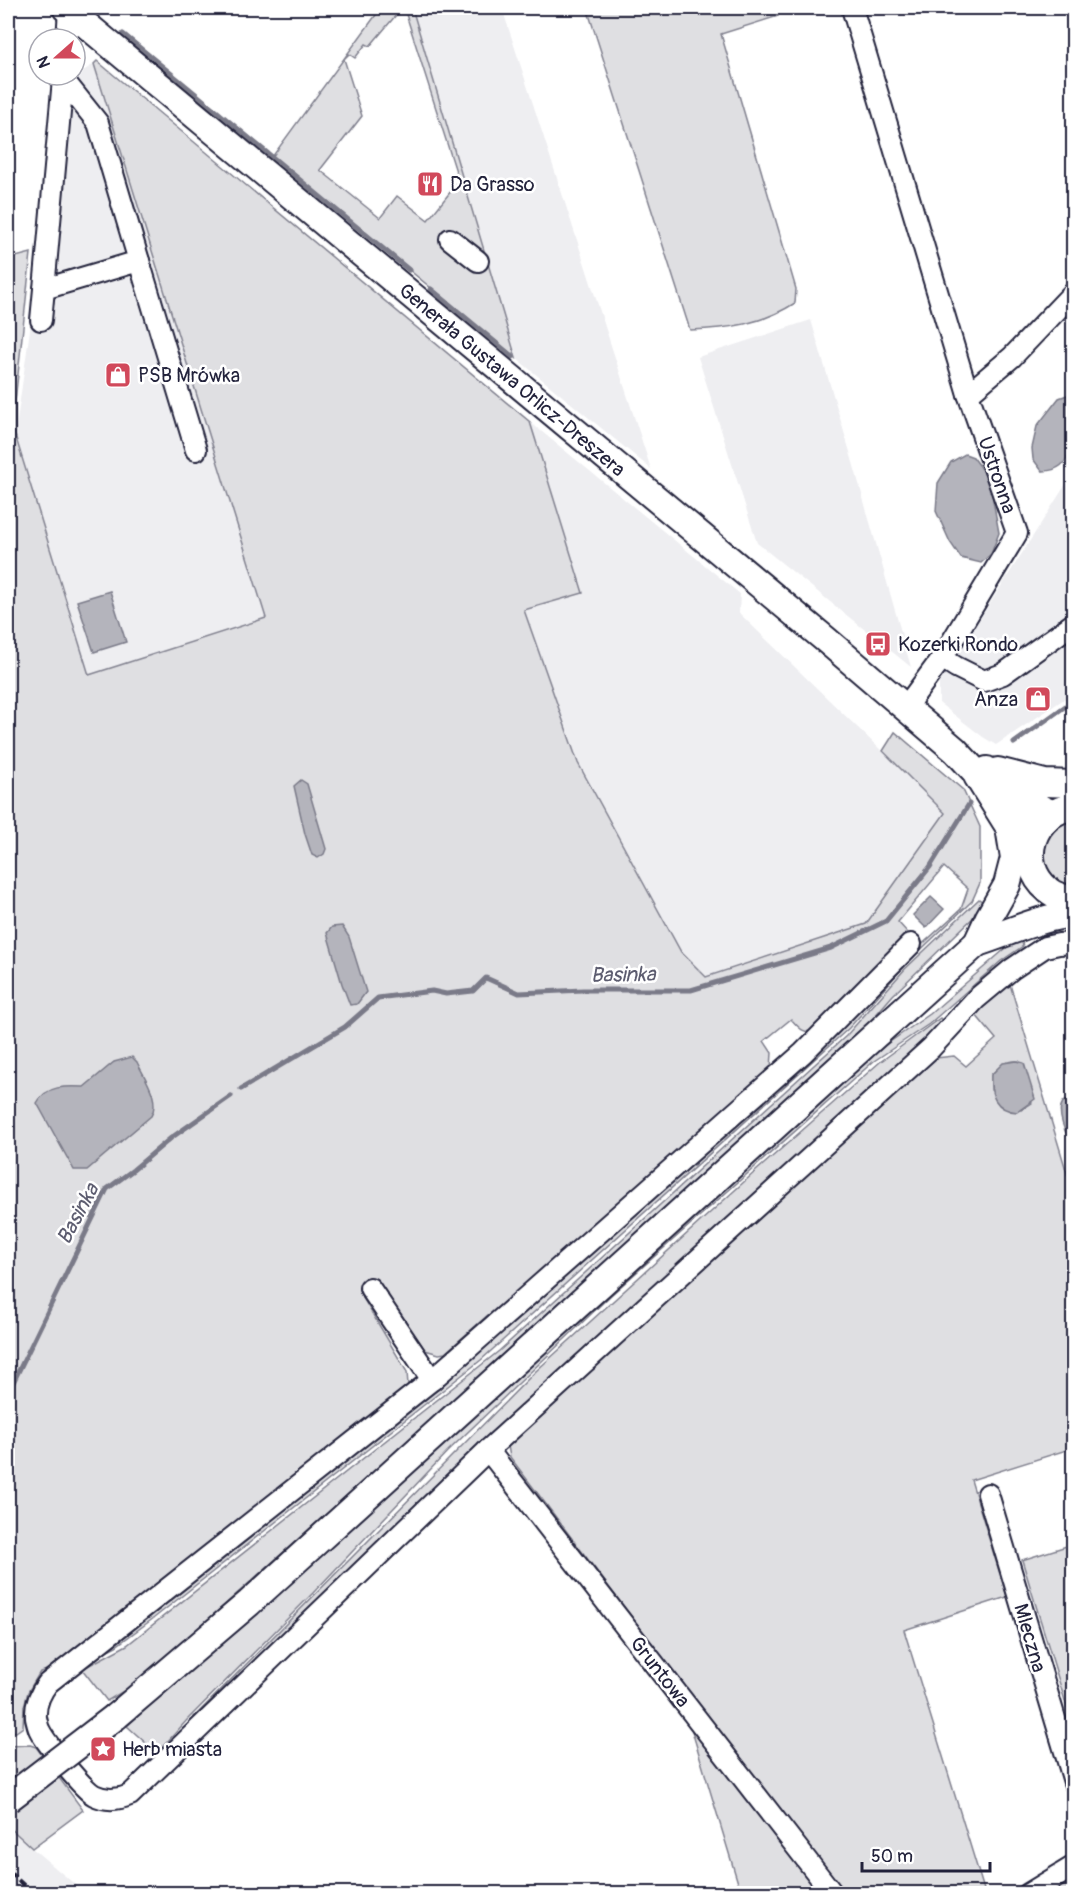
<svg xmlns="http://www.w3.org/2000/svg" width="1081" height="1901" viewBox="0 0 1081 1901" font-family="Pangolin,sans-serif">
	<rect width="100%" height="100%" fill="#fff"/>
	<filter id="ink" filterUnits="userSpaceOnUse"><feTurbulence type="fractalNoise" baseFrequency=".0167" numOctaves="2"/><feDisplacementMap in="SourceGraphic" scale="12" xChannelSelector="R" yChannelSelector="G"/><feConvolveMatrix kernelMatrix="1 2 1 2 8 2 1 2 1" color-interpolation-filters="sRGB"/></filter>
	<g filter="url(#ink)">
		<g fill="#eeeef1">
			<polygon points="412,8 502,8 651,469 516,358"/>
			<polygon points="94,64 266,618 89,676 15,435 65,83"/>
			<polygon points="811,320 852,459 911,667 757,543 698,357"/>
			<polygon points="530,422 740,594 739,613 946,813 866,924 706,977 681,952 578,763 524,610 583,593"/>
			<polygon points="1073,473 1073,693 996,745 983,737 939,703 939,684"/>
			<polygon points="8,1826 32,1848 85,1893 8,1893"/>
		</g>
		<g fill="#dfdfe2" stroke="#80808e" stroke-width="1.5" fill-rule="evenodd">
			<polygon points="381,8 402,8 370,46 366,44 355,58 349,54 344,59 362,116 320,170 380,218 397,196 428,220 459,181 404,8 412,8 516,358 272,157"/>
			<path d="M587,8h188l3,8 -57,18 75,255 -1,14c-32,21 -68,26 -105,27z"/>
			<path d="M97,61l433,361 53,171 -59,17 54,153 103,189 25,25 160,-53 79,-111 -62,-62 12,-19 68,58 13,28 4,9v56l-8,18 -62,59 -61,68 -368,332 -327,258 -38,28 -28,14 343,-269 530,-482 7,-20 -24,-22 -46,55 9,10 -91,98c-12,5 -17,-2 -25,-11l-27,22 8,12 -1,15 -274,245 -9,2 -43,38 -6,1 -14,-4 -47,-69 -18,12 47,79 1,13 -4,6 -349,277 -15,4 -12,20 -4,14 -1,21 -7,5 -8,-2v-1471l23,-6 -16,149v33l74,240 177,-57 -172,-554z"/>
			<path d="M1073,818v68c-24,-2 -33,-24 -27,-45 1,-5 2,-9 6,-12 5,-5 15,-8 21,-11z"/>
			<polygon points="979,899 984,903 979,912 893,995 860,1033 381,1465 137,1683 107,1701 82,1669 127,1645 499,1351 846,1036 905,969"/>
			<polygon points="1020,936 1023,946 1001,961 929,1024 874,1061 611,1295 447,1452 313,1593 188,1719 157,1753 127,1726 874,1053 930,1014"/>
			<path d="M1009,981l64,212v255l-102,32 36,117 -103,33 81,263h-143l-332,-436 -2,-11 3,-7 425,-381 18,-2 12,10 30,-27 -21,-25zM1019,1061l13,42 -11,7 -30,-20v-15c9,-9 15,-15 28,-14z"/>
			<polygon points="940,1018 945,1024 169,1747 194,1717 536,1371 756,1171 880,1062"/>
			<polygon points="1073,1544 1074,1544 1073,1727 1022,1560"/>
			<polygon points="689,1721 814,1887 795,1893 741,1893"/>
			<polygon points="30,1745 36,1747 83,1810 32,1848 8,1826 8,1746"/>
			<polygon points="1073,1877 1073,1893 1058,1893 1056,1888"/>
		</g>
		<g fill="#b4b4bc" stroke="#7a7a88" stroke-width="1.5">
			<path d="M1070,394h3c1,27 8,78 -31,77l-9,-12 -1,-11 5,-22 22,-28z"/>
			<polygon points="965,454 973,457 989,478 999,533 991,554 981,563 961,558 950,542 936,511 938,483 951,462"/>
			<polygon points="110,591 126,642 94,652 77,601"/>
			<polygon points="301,780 307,784 326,849 324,854 318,858 312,855 305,834 294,786"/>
			<polygon points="931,897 944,909 926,928 913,915"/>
			<polygon points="342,926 349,937 366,992 357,1004 350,1005 342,984 327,933 332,927"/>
			<path d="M132,1057l5,5c7,15 24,38 14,54l-64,54h-13l-37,-67c9,-18 30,-17 47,-16l30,-25z"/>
			<path d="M1016,1061l8,2 11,36 -18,13c-22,-2 -27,-17 -26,-37l12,-12z"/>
			<path d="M1073,1098h1l-1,45c-8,-8 -17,-31 -10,-41z"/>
		</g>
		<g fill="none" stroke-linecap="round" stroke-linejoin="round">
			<g stroke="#7a7a88" stroke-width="5">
				<polyline points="123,34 409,270"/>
				<polyline points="431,289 513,357"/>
				<polyline points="1014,743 1074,700"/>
				<polyline points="241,1089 345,1027 378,998 432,991 446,994 473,991 486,978 519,993 583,990 691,990 831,948 886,921 930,867 969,804"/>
				<polyline points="8,1393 107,1189 133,1170 171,1138 231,1096"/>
			</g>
			<defs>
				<g id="minor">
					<polyline points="852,8 968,394"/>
					<polyline points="67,39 69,10"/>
					<polyline points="63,79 98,123 139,261 44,289 63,79 63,75"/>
					<polyline points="450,239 478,261"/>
					<polyline points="139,261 196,450"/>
					<polyline points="41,320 44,289"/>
					<polyline points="942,658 956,667 984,681 1003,674 1074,623"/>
					<polyline points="905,708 942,658 1017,533 968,394 1012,357 1074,292"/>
					<path d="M911,944l-108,109 -371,327 -384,303c-8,10 -13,22 -12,35 1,4 2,10 4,13 6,12 43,58 54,64 12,6 24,5 36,0l358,-345 443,-402 45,-49 36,-30 33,-22 14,-3 15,-1"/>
					<polyline points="370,1288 432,1380"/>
					<polyline points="488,1450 833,1894"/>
					<polyline points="988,1494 1074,1782"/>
					<polyline points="1028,1894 1074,1866"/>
				</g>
				<g id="major">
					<polyline points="66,8 825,639 955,750 1008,807 1028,833 1031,841"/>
					<polyline points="987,770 1042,809 1051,813"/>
					<polyline points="998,771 1045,783 1074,784"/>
					<path d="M1074,807c-41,3 -59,56 -26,83 7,6 16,8 26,10"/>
					<path d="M977,943c32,-10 63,-26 97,-29"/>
					<polyline points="115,1717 249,1603 977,943 989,917 1007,885 1014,858 1009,827 977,776"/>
				</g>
			</defs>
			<use href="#minor" stroke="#22223b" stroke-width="24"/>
			<use href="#major" stroke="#22223b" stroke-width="30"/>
			<use href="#minor" stroke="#fff" stroke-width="20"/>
			<use href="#major" stroke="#fff" stroke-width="26"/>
			<g stroke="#22223b" stroke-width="4.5" stroke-dasharray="9 4.5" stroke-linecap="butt">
				<polyline points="8,1871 33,1894"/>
				<polyline points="8,1885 17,1894"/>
			</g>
			<defs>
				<polyline id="major-bridge" points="8,1799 115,1717"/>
			</defs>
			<use href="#major-bridge" stroke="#22223b" stroke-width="30" stroke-linecap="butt"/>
			<use href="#major-bridge" stroke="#fff" stroke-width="26"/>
		</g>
	</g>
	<defs>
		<symbol id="restaurant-square" viewBox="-11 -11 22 22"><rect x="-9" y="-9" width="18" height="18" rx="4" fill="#d1495b" stroke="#fff"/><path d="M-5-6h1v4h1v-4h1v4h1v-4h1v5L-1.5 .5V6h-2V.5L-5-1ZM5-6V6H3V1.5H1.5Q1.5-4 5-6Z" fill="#fff"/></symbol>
		<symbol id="shop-square" viewBox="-11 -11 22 22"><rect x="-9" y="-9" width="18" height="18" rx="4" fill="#d1495b" stroke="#fff"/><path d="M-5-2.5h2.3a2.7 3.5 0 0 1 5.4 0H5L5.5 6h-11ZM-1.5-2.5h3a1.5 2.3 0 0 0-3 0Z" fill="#fff"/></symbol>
		<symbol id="bus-square" viewBox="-11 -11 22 22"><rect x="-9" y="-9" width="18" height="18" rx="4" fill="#d1495b" stroke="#fff"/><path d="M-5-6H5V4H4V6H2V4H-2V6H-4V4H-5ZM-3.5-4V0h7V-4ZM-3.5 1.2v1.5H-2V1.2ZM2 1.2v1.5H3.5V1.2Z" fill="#fff"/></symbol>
		<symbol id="sight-square" viewBox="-11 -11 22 22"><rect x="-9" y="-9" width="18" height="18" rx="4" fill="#d1495b" stroke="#fff"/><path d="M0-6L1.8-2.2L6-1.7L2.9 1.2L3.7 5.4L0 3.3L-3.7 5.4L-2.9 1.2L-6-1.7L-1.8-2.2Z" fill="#fff"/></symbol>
	</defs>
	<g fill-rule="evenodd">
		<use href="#restaurant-square" x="415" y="169" width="30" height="30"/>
		<use href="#shop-square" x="103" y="360" width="30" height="30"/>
		<use href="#bus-square" x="863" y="629" width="30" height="30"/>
		<use href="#shop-square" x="1023" y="684" width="30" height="30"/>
		<use href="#sight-square" x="88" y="1734" width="30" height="30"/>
	</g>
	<g text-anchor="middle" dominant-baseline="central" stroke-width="5" stroke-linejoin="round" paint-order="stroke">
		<g font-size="20" fill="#22223b" stroke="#fff" text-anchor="start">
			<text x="450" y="184">Da Grasso</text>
			<text x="138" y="375">PSB Mrówka</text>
			<text x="898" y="644">Kozerki Rondo</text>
			<text x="1018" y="699" text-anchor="end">Anza</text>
			<text x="122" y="1749">Herb miasta</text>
		</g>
		<g font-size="20" fill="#22223b" stroke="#fff">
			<text transform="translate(512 380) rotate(40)">Generała Gustawa Orlicz-Dreszera</text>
			<text transform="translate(997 475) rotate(71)">Ustronna</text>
			<text transform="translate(1030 1638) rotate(74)">Mleczna</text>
			<text transform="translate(660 1672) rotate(52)">Gruntowa</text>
		</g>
		<g font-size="21" font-style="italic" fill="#5c5c6f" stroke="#fff">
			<text transform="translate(623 975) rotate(-1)">Basinka</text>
			<text transform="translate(78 1214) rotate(-62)">Basinka</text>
		</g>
	</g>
	<rect width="1081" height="1901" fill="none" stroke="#fff" stroke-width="30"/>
	<rect x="15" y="15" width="1051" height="1871" fill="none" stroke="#22223b" stroke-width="2" filter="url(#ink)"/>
	<g transform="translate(57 57) rotate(249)"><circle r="28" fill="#ffffff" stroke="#a7a7b1" stroke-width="1.5"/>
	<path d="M0-4.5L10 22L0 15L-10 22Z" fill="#d1495b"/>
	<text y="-9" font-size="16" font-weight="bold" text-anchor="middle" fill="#22223b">N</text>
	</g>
	<path d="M862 1862v9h128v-9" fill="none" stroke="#22223b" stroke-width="3"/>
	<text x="871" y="1862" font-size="18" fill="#22223b" stroke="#ffffff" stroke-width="4.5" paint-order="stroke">50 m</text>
</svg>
